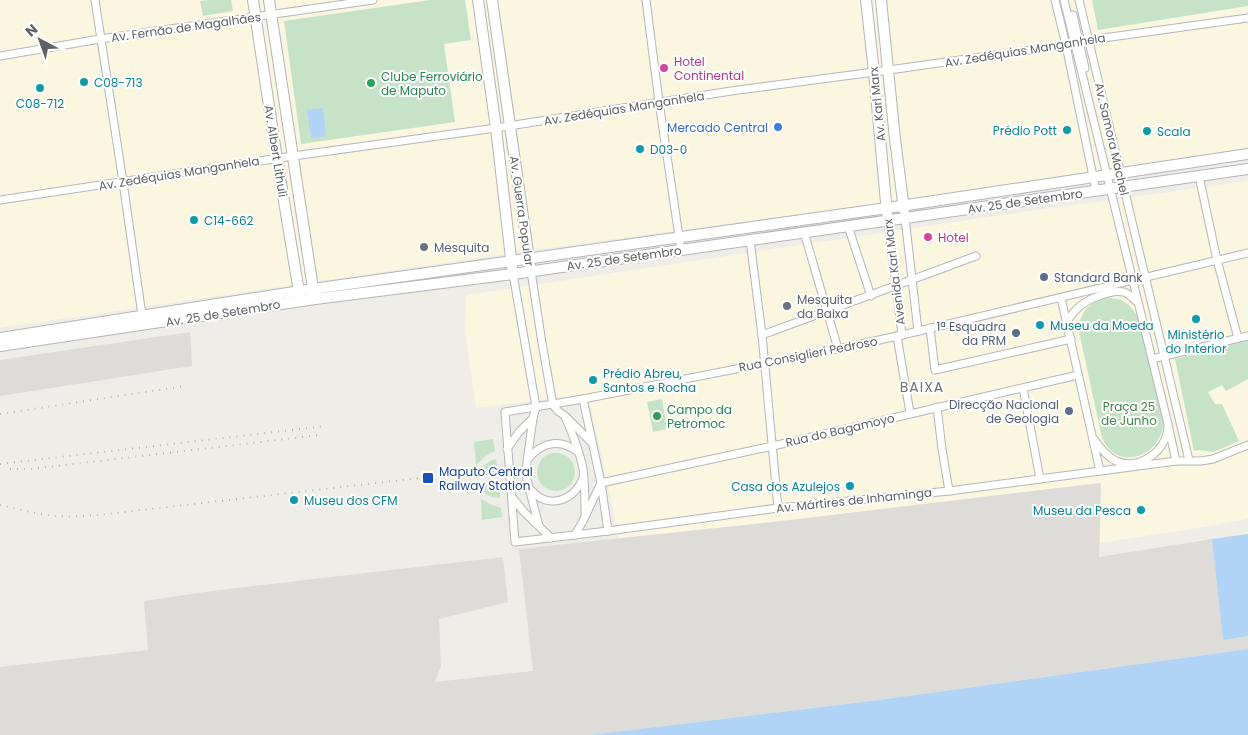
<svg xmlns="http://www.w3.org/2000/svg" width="1248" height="735" viewBox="0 0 1248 735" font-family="Poppins,sans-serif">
	<rect width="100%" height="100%" fill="#efede7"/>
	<g fill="#faf6e0">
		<polygon points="0,0 1248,0 1248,152 1114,172 540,249 0,328"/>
		<polygon points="1248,181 1248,519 1198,528 1100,543 1100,483 773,522 619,538 588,394 476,408 465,331 466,295 987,217"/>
	</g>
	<g fill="#dedcd9">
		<polygon points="190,332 192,366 0,396 0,360"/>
		<polygon points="1101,483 1099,557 1212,539 1223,640 1248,636 1248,649 879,700 590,735 0,735 0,667 148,650 144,601 212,591 503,557 508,602 439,619 441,666 435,682 533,671 519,549 773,522"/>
	</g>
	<g fill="#c6e3c8">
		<polygon points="210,0 231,0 233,11 203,16 200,1"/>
		<polygon points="430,0 465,0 471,40 444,44 455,122 301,144 284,21"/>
		<polygon points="1092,0 1248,0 1248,6 1098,30"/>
		<path d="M1103,298c19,0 25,3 35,19l23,92c1,5 3,11 2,16 -2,24 -31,43 -52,26 -4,-4 -7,-9 -9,-13l-24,-111c6,-18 8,-21 25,-29z"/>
		<polygon points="1248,341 1248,379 1226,391 1222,385 1208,392 1215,404 1222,404 1239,441 1214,452 1199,450 1194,451 1175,359"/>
		<polygon points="662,399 667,429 653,432 647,402"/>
		<polygon points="493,439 495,451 487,455 476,465 474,442"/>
		<circle cx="556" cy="472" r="19"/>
		<polygon points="496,459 498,475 480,475 481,468 490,461"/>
		<path d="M497,483l2,1 1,14c-9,0 -18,-3 -18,-13z"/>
		<polygon points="481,499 492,505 501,508 502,517 482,520"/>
	</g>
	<g fill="#b0d3f6">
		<polygon points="323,108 326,136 311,138 307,110"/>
		<polygon points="1248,534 1248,636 1223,640 1212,539"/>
		<polygon points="1248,649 1248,735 590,735 879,700"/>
	</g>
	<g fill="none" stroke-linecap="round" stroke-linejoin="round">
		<defs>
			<g id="street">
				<polyline points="95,0 123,182 142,315"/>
				<polyline points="646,0 659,102 681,250"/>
				<polyline points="1055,0 1066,45 1096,191"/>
				<polyline points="1064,0 1167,420 1176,461"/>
				<polyline points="1079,0 1189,460"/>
				<polyline points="1073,15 1085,68"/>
				<polyline points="0,56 100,39 373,0"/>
				<polyline points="1199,176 1217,260 1238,338"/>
				<polyline points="0,200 293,156 496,128 731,91 889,70 1066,45 1089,40 1248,18"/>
				<polyline points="905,218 918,331"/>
				<polyline points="888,221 902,335"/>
				<polyline points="848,226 871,296"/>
				<polyline points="804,232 838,349"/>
				<polyline points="750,240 762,335 778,508"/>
				<polyline points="1248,253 902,335 838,349 583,399 505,412 515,542 608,531 778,508 949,491 1176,461 1201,461 1213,459 1248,445"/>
				<polyline points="531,271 542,343 553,405 558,411 565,416 592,443"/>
				<polyline points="513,274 536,407 533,418 526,469 527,480 539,526"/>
				<polyline points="1061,298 1100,471"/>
				<path d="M1066,323c4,-6 7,-11 13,-16 9,-8 32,-18 45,-15 5,2 9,6 13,10"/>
				<polyline points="930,328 935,370 1071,339"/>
				<polyline points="762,335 976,256"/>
				<polyline points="897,336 910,413"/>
				<polyline points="1152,359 1248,336"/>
				<polyline points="1023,388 1040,479"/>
				<polyline points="583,399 601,483 608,531"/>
				<polyline points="937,407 942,449 949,491"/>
				<path d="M566,419c7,16 14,33 17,50 2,14 2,30 2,44"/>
				<path d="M1094,439c6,9 12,17 22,22 24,10 50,-10 52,-34"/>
				<polyline points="507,449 519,432 533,418"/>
				<path d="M528,459c14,-17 32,-21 50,-7"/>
				<path d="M531,490c17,20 43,11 52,-12"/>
				<polyline points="512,497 524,512 551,538"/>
				<polyline points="575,535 583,521 601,483 773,446 1078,375"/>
			</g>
			<g id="secondary">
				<polyline points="253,0 277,159 300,298"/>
				<polyline points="269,0 314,295"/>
				<polyline points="478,0 496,128 512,267"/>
				<polyline points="492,0 530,266"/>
				<polyline points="866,0 874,72 887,213"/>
				<polyline points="881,0 895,139 904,210"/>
				<polyline points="0,338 313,289 887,208 1248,154"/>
				<polyline points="0,346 315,299 513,274 1248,169"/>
			</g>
		</defs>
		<use href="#street" stroke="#b4b6ba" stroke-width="9"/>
		<use href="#secondary" stroke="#b3b5ba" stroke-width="12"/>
		<use href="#street" stroke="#fff" stroke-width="7"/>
		<use href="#secondary" stroke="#fff" stroke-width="10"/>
		<g stroke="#b4b5b5" stroke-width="2" stroke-dasharray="1 6" stroke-linecap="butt">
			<polyline points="0,414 185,386"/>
			<polyline points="0,464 326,426"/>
			<polyline points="10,469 31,469 320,435"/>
			<path d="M0,505c18,4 36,9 55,11 14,1 29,0 43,-1l322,-37"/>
		</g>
	</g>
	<g fill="#d1479c" stroke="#fff" stroke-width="2">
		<circle cx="664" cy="68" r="5"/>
		<circle cx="928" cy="237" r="5"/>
	</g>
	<g fill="#0f9aa8" stroke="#fff" stroke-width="2">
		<circle cx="84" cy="82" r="5"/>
		<circle cx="40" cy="88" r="5"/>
		<circle cx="1067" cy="130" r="5"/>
		<circle cx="1147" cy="131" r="5"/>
		<circle cx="640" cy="149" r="5"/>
		<circle cx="194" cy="220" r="5"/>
		<circle cx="1196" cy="319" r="5"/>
		<circle cx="1040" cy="325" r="5"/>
		<circle cx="593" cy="380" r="5"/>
		<circle cx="850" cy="486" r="5"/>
		<circle cx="294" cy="500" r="5"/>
		<circle cx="1141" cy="510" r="5"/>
	</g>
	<g fill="#2e9e5b" stroke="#fff" stroke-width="2">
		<circle cx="371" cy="83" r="5"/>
		<circle cx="657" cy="416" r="5"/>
	</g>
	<circle fill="#3f7fe0" stroke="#fff" stroke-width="2" cx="778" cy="127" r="5"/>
	<g fill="#6b7280" stroke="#fff" stroke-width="2">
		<circle cx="424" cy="247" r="5"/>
		<circle cx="787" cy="306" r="5"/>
	</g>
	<g fill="#5c6f8a" stroke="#fff" stroke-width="2">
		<circle cx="1044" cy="277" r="5"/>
		<circle cx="1016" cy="333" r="5"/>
		<circle cx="1069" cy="411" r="5"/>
	</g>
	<rect fill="#1a4fb4" stroke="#fff" stroke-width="2" x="422" y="472" width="12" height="12" rx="2.5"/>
	<g text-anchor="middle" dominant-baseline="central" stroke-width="4" stroke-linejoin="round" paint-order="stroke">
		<g font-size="12" fill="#5e6165" stroke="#fff">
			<text transform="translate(186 27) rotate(-8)">Av. Fernão de Magalhães</text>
			<text transform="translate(1025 50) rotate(-9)">Av. Zedéquias Manganhela</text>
			<text transform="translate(877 104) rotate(-96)">Av. Karl Marx</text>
			<text transform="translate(624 108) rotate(-9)">Av. Zedéquias Manganhela</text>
			<text transform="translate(1112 139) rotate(77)">Av. Samora Machel</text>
			<text transform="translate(276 151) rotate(81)">Av. Albert Lithuli</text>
			<text transform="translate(179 173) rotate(-9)">Av. Zedéquias Manganhela</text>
			<text transform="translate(1025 201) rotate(-8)">Av. 25 de Setembro</text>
			<text transform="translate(522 211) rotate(82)">Av. Guerra Popular</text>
			<text transform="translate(624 258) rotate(-8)">Av. 25 de Setembro</text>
			<text transform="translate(894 272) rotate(-97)">Avenida Karl Marx</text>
			<text transform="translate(223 313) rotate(-9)">Av. 25 de Setembro</text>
			<text transform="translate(808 354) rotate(-11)">Rua Consiglieri Pedroso</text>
			<text transform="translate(840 430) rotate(-13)">Rua do Bagamoyo</text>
			<text transform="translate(854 500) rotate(-6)">Av. Mártires de Inhaminga</text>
		</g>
		<g font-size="12" fill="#b23c85" stroke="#fff" text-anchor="start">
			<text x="674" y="61">Hotel<tspan x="674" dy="14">Continental</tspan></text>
			<text x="938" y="237">Hotel</text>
		</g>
		<g font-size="12" fill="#27864d" stroke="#fff" text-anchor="start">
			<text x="381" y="76">Clube Ferroviário<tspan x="381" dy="14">de Maputo</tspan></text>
			<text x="667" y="409">Campo da<tspan x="667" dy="14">Petromoc</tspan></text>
		</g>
		<g font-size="12" fill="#0d838f" stroke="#fff" text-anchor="start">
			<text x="94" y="82">C08-713</text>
			<text x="40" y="103" text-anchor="middle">C08-712</text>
			<text x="1057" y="130" text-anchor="end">Prédio Pott</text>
			<text x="1157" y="131">Scala</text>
			<text x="650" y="149">D03-0</text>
			<text x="204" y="220">C14-662</text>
			<text x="1050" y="325">Museu da Moeda</text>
			<text x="1196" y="334" text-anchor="middle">Ministério<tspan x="1196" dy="14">do Interior</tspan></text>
			<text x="603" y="373">Prédio Abreu,<tspan x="603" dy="14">Santos e Rocha</tspan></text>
			<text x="840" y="486" text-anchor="end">Casa dos Azulejos</text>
			<text x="304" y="500">Museu dos CFM</text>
			<text x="1131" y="510" text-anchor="end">Museu da Pesca</text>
		</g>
		<g font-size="12" fill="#366cbe" stroke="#fff" text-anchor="end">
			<text x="768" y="127">Mercado Central</text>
		</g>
		<g font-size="12" fill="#5b616d" stroke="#fff" text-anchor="start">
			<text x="434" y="247">Mesquita</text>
			<text x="797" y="299">Mesquita<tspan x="797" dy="14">da Baixa</tspan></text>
		</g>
		<g font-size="12" fill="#4e5e75" stroke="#fff" text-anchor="end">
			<text x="1054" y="277" text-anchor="start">Standard Bank</text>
			<text x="1006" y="326">1ª Esquadra<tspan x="1006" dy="14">da PRM</tspan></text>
			<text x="1059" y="404">Direcção Nacional<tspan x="1059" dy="14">de Geologia</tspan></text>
		</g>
		<g font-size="12" fill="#408347" stroke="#fff">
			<text x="1129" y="406">Praça 25<tspan x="1129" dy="14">de Junho</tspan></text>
		</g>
		<g font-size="12" fill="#164399" stroke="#fff" text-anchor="start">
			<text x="439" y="471">Maputo Central<tspan x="439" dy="14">Railway Station</tspan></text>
		</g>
		<g font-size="14" letter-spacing="1" fill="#6f7377" stroke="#fff">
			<text x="922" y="387">BAIXA</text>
		</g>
	</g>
	<g transform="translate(40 40) rotate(319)" stroke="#ffffff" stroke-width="4" paint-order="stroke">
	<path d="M0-4L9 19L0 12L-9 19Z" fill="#5e6165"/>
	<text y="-8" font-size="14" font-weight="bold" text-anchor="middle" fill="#5e6165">N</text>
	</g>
</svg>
